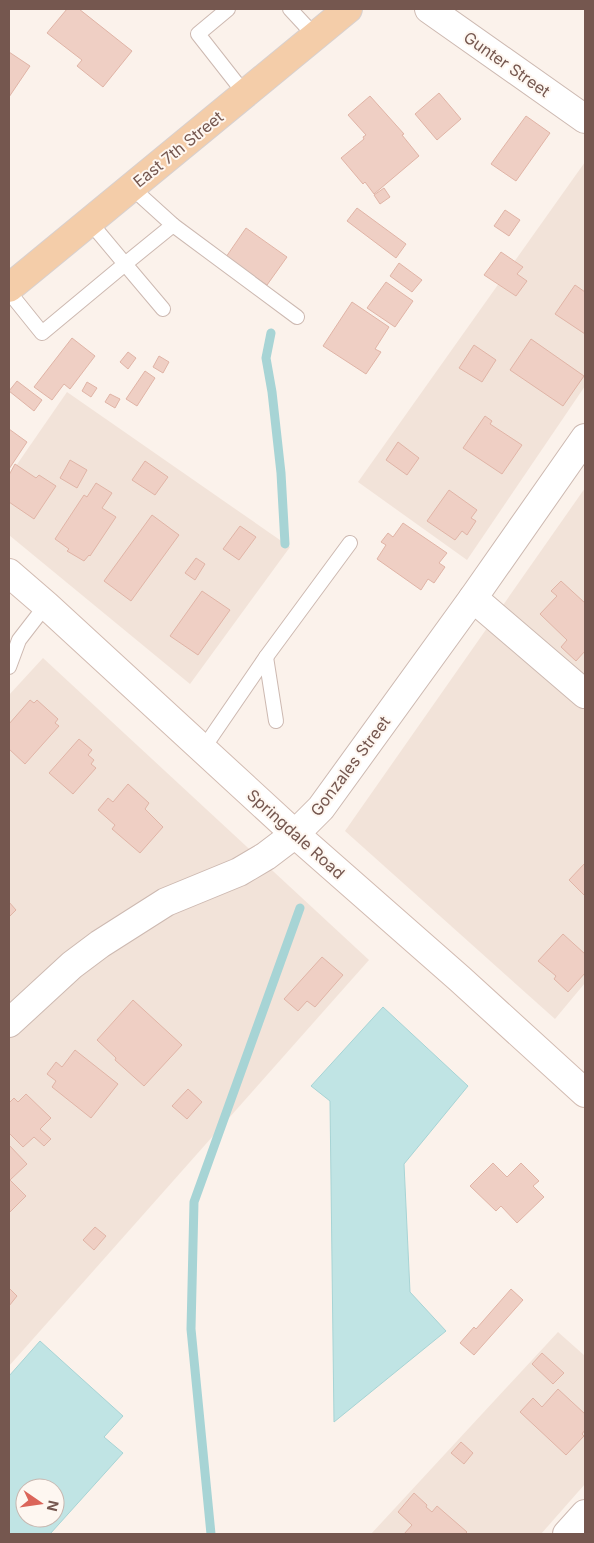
<svg xmlns="http://www.w3.org/2000/svg" width="594" height="1543" viewBox="0 0 594 1543" font-family="Inter,sans-serif">
	<rect width="100%" height="100%" fill="#fbf2eb"/>
	<g fill="#f2e3d9">
		<polygon points="585,162 585,386 467,560 358,482"/>
		<polygon points="67,392 290,547 190,684 9,535 9,476"/>
		<polygon points="585,488 585,983 555,1019 345,831"/>
		<polygon points="43,658 369,960 9,1366 9,695"/>
		<polygon points="558,1332 585,1356 585,1484 541,1534 371,1534"/>
	</g>
	<g fill="#c0e4e4" stroke="#a7d4d5" fill-rule="evenodd">
		<polygon points="383,1007 468,1086 404,1164 410,1292 446,1331 334,1422 330,1101 311,1086"/>
		<path d="M40,1341l83,75 -19,21 19,16 -73,81h-41v-158zM25,1488h30v30h-30z"/>
	</g>
	<g fill="none" stroke-linecap="round" stroke-linejoin="round">
		<g stroke="#a7d4d5" stroke-width="9">
			<polyline points="271,333 266,358 272,392 281,473 285,544"/>
			<polyline points="211,1534 191,1329 194,1202 300,908"/>
		</g>
	</g>
	<g fill="#efcfc4" stroke="#e0b4a6">
		<polygon points="67,9 79,9 132,51 103,87 77,66 82,60 47,33"/>
		<polygon points="9,52 30,66 9,97"/>
		<polygon points="439,93 461,119 437,140 415,114"/>
		<polygon points="370,96 404,134 402,135 419,156 374,194 365,182 363,184 341,158 364,139 363,137 366,135 348,115"/>
		<polygon points="526,116 550,133 516,181 491,164"/>
		<polygon points="384,188 390,197 380,204 374,195"/>
		<polygon points="357,208 406,244 396,258 347,221"/>
		<polygon points="505,210 520,220 509,236 494,226"/>
		<polygon points="246,228 287,257 267,285 226,257"/>
		<polygon points="501,252 523,267 517,274 527,281 516,296 484,275"/>
		<polygon points="399,263 422,280 412,292 390,276"/>
		<polygon points="386,282 413,301 395,327 367,308"/>
		<polygon points="575,285 585,292 585,334 555,314"/>
		<polygon points="352,302 389,327 375,349 381,352 366,374 323,346"/>
		<polygon points="72,338 95,356 70,389 64,384 52,400 34,387"/>
		<polygon points="531,339 584,376 563,406 510,370"/>
		<polygon points="474,345 496,360 482,382 459,368"/>
		<polygon points="128,352 136,358 128,369 120,362"/>
		<polygon points="159,356 169,362 163,373 153,367"/>
		<polygon points="145,371 155,378 137,406 126,399"/>
		<polygon points="17,381 42,400 34,411 9,391"/>
		<polygon points="87,382 97,388 91,397 82,391"/>
		<polygon points="110,394 120,399 115,408 105,402"/>
		<polygon points="485,416 492,421 490,424 522,445 502,474 463,448"/>
		<polygon points="9,429 27,442 9,469"/>
		<polygon points="398,442 419,458 407,475 386,460"/>
		<polygon points="70,460 87,470 77,488 60,478"/>
		<polygon points="145,461 168,477 155,495 132,480"/>
		<polygon points="15,464 36,478 39,475 56,486 34,519 9,502 9,475"/>
		<polygon points="96,483 112,493 102,508 116,517 90,556 89,555 84,561 67,551 69,549 55,539 84,495 87,497"/>
		<polygon points="449,490 477,510 471,518 476,521 467,535 462,531 455,540 427,521"/>
		<polygon points="152,515 179,535 131,601 104,581"/>
		<polygon points="403,523 447,553 439,563 445,567 434,583 428,579 421,590 377,559 386,545 381,542 388,533 393,537"/>
		<polygon points="240,526 256,537 239,560 223,549"/>
		<polygon points="196,558 205,564 195,580 185,573"/>
		<polygon points="561,581 585,603 585,651 576,661 561,647 567,640 540,614 557,596 551,591"/>
		<polygon points="202,591 230,610 198,655 170,636"/>
		<polygon points="30,700 34,703 37,700 58,719 55,723 59,726 25,764 9,749 9,724"/>
		<polygon points="79,739 92,750 88,755 94,760 91,764 96,768 73,794 49,773"/>
		<polygon points="128,784 149,803 145,809 163,827 140,853 112,829 115,825 98,810 108,798 113,802"/>
		<polygon points="585,863 585,896 569,880"/>
		<polygon points="9,902 16,910 9,917"/>
		<polygon points="563,934 585,954 585,973 568,992 554,979 556,976 538,961"/>
		<polygon points="322,957 343,975 315,1007 307,1001 298,1011 284,999"/>
		<polygon points="133,1000 182,1045 144,1086 115,1060 116,1058 97,1040"/>
		<polygon points="75,1050 118,1084 91,1118 52,1087 56,1081 47,1074 56,1062 62,1067"/>
		<polygon points="188,1089 202,1102 187,1119 172,1106"/>
		<polygon points="26,1094 51,1118 40,1129 51,1139 44,1146 34,1137 23,1147 9,1133 9,1103 14,1098 18,1102"/>
		<polygon points="9,1145 27,1164 10,1180 26,1196 9,1213"/>
		<polygon points="493,1163 507,1177 521,1163 539,1181 533,1186 544,1197 517,1223 501,1206 496,1211 470,1186"/>
		<polygon points="95,1227 106,1236 94,1250 83,1240"/>
		<polygon points="9,1288 17,1296 9,1306"/>
		<polygon points="511,1289 523,1300 474,1355 460,1343 474,1327 476,1329"/>
		<polygon points="542,1353 564,1373 553,1384 532,1364"/>
		<polygon points="558,1389 585,1414 585,1430 582,1434 584,1436 566,1455 520,1412 533,1398 542,1407"/>
		<polygon points="461,1442 473,1453 464,1464 451,1453"/>
		<polygon points="414,1493 427,1505 426,1507 432,1512 437,1506 467,1532 465,1534 404,1534 412,1525 398,1512"/>
	</g>
	<g fill="none" stroke-linecap="round" stroke-linejoin="round">
		<defs>
			<g id="lane">
				<polyline points="228,9 198,34 245,94"/>
				<polyline points="290,9 315,36"/>
				<polyline points="131,187 173,225"/>
				<polyline points="9,292 42,333 125,264 89,221"/>
				<polyline points="163,309 125,264 173,225 297,317"/>
				<polyline points="266,657 276,721"/>
				<polyline points="9,667 19,640 46,605"/>
				<polyline points="203,749 266,657 350,543"/>
			</g>
			<g id="street">
				<polyline points="429,9 585,119"/>
				<polyline points="473,598 585,694"/>
				<polyline points="9,1023 72,965 100,944 166,902 239,872 266,856 295,834 321,808 473,598 585,438"/>
				<polyline points="567,1534 585,1514"/>
			</g>
			<polyline id="secondary" points="9,573 46,605 295,834 460,979 585,1093"/>
			<polyline id="primary" points="9,288 348,9"/>
		</defs>
		<use href="#lane" stroke="#cdb9b1" stroke-width="16"/>
		<use href="#street" stroke="#cdb9b1" stroke-width="30"/>
		<use href="#secondary" stroke="#d2bbb1" stroke-width="30"/>
		<use href="#primary" stroke="#d8d0ce" stroke-width="30"/>
		<use href="#lane" stroke="#fff" stroke-width="14"/>
		<use href="#street" stroke="#fff" stroke-width="28"/>
		<use href="#secondary" stroke="#fff" stroke-width="28"/>
		<use href="#primary" stroke="#f4cda9" stroke-width="28"/>
	</g>
	<g text-anchor="middle" dominant-baseline="central" stroke-width="4" stroke-linejoin="round" paint-order="stroke">
		<g font-size="16" fill="#75574f" stroke="#fef7f1">
			<text transform="translate(507 64) rotate(35)">Gunter Street</text>
			<text transform="translate(178 149) rotate(-39)">East 7th Street</text>
			<text transform="translate(350 766) rotate(-53)">Gonzales Street</text>
			<text transform="translate(296 834) rotate(42)">Springdale Road</text>
		</g>
	</g>
	<rect width="594" height="1543" fill="none" stroke="#75574f" stroke-width="20"/>
	<g transform="translate(40 1503) rotate(103)"><circle r="24" fill="#fef7f1" stroke="#c7b7b0"/>
	<path d="M0-4L9 19L0 12L-9 19Z" fill="#db655a"/>
	<text y="-8" font-size="14" font-weight="bold" text-anchor="middle" fill="#75574f">N</text>
	</g>
</svg>
